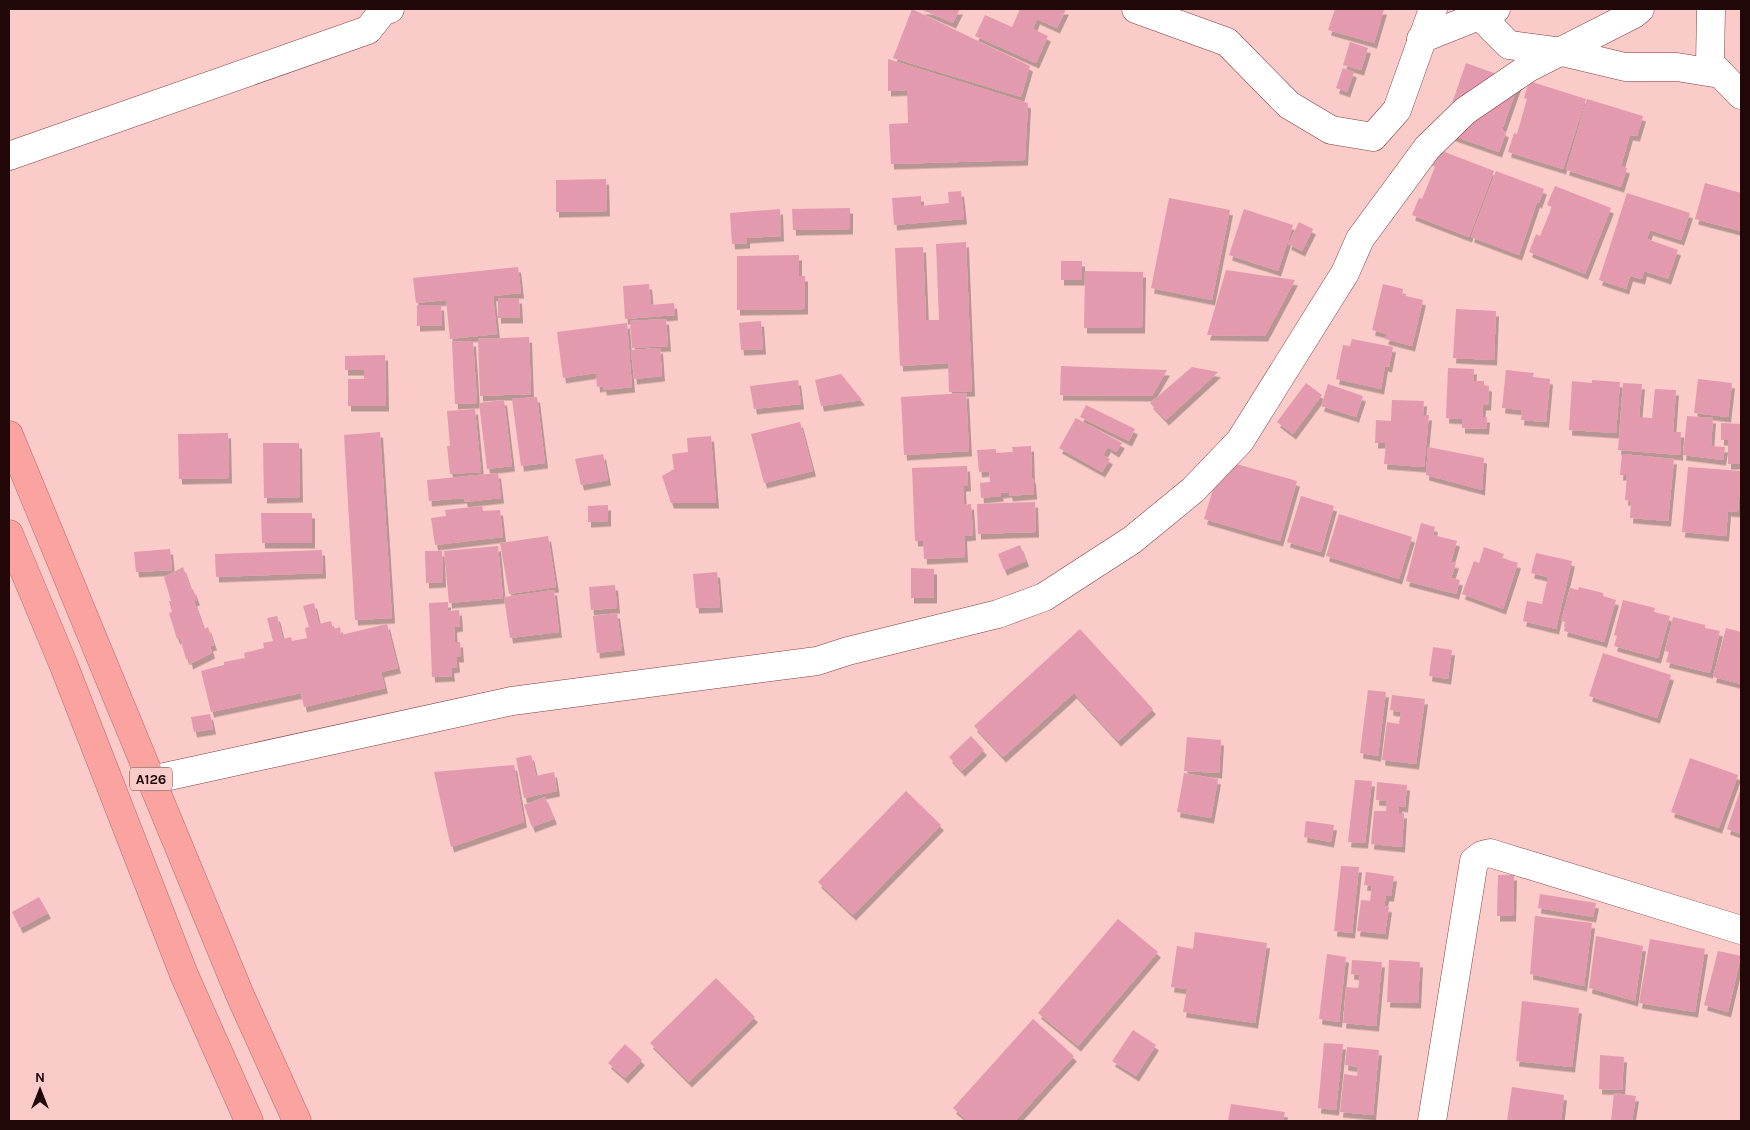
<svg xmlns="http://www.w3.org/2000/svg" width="1750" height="1130" viewBox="0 0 1750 1130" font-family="Karla,sans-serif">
	<defs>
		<filter id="shadow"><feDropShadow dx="3" dy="5.5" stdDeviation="0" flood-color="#0004"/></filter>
	</defs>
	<rect width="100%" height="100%" fill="#facbc8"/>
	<g fill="#e39aae" filter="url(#shadow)">
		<polygon points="912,9 1030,66 1021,97 893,58"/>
		<polygon points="920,9 960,9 953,23"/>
		<polygon points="1020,9 1066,9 1057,28 1037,19 1033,29 1048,36 1036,63 975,36 985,15 1012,27"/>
		<polygon points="1335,9 1384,9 1374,43 1328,30"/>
		<polygon points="1350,42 1368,48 1361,70 1343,65"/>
		<polygon points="888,59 1028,103 1025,160 891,164 889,124 908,123 907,90 888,91"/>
		<polygon points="1466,63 1519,82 1502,130 1506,132 1499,152 1442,132"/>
		<polygon points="1343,68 1354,72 1347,92 1336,88"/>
		<polygon points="1529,81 1586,99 1563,169 1508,152 1514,133 1517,134 1527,99 1524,98"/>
		<polygon points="1587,99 1643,116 1637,136 1630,135 1621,166 1627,168 1621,187 1566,170"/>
		<polygon points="1437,149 1494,171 1469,237 1412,215 1419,198 1422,199 1435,167 1431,165"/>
		<polygon points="1496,171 1544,189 1539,203 1537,202 1519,255 1471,237"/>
		<polygon points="606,179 607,211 556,212 556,180"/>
		<polygon points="1705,183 1741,193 1741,231 1695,219"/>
		<polygon points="1555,186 1611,208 1585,274 1529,252 1536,234 1540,236 1552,207 1547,205"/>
		<polygon points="961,191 964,219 894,225 892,198 921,196 921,206 949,203 948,192"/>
		<polygon points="1627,193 1690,213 1681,240 1650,230 1647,239 1678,250 1668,279 1644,271 1642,279 1630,276 1626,289 1599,280"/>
		<polygon points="1169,198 1230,210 1212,300 1151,288"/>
		<polygon points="850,208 850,229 793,230 792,209"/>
		<polygon points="780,209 781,236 747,238 747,243 732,244 730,213"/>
		<polygon points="1244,209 1293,225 1278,271 1229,255"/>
		<polygon points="1299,222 1313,229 1302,251 1288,244"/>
		<polygon points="966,242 972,391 949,392 948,363 900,366 895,248 923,247 926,320 939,320 936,244"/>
		<polygon points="799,255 799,276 805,276 805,309 737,310 737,256"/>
		<rect x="1061" y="261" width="21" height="19"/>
		<polygon points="518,267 521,293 493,296 497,334 450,339 446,300 416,303 413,278"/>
		<polygon points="1226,270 1295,280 1265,336 1207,335"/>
		<polygon points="1085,271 1143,272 1142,328 1084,328"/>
		<polygon points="649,284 651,305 674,303 675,315 625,319 623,286"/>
		<polygon points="1383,284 1403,289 1402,295 1423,300 1412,346 1385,339 1387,334 1372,330"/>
		<polygon points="498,298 519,298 520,318 498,318"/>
		<polygon points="417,305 441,305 442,325 417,326"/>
		<polygon points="1456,309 1496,311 1494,360 1453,358"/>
		<polygon points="666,319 668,346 632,348 630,321"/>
		<polygon points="761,321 763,349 741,350 739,323"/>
		<polygon points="627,323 632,387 604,390 603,386 597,387 596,373 563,378 557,332"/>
		<polygon points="529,337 531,394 480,396 478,339"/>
		<polygon points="1352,339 1393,347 1389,367 1385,366 1381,389 1336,379 1343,345 1350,346"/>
		<polygon points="473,341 477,403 455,404 452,342"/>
		<polygon points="660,348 662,376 634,379 631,350"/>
		<polygon points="385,355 386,406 348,406 348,379 364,379 364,370 345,370 345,356"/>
		<polygon points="1061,366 1167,370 1152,396 1060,395"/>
		<polygon points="1192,367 1218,372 1166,420 1150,403"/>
		<polygon points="1448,368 1474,369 1473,381 1484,381 1484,385 1489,386 1488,405 1483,405 1482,417 1487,417 1486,429 1462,428 1462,419 1446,418"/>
		<polygon points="1506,370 1534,373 1533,377 1550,379 1546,422 1521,420 1522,410 1502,408"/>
		<polygon points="841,374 862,400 821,406 815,380"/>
		<polygon points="1698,379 1732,383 1728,417 1694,413"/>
		<polygon points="798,380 801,404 754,409 750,386"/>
		<polygon points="1592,380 1620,382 1616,433 1569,430 1572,381 1592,383"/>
		<polygon points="1306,383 1322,395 1293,434 1277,422"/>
		<polygon points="1623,383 1642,384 1639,417 1652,418 1655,389 1676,390 1673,432 1681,432 1680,455 1618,450"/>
		<polygon points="1328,384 1363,396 1356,417 1321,406"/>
		<polygon points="966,393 969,451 904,455 901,397"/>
		<polygon points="537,397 545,463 521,466 512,399"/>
		<polygon points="504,400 512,466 487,469 479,403"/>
		<polygon points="1392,400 1424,401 1423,415 1429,415 1424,467 1384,464 1386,443 1375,443 1376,420 1391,421"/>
		<polygon points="1086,405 1135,429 1129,441 1080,417"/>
		<polygon points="475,409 481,472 450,474 447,446 450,446 447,411"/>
		<polygon points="1687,416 1713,418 1711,446 1725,447 1723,460 1683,455"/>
		<polygon points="1076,418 1122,443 1116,452 1108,447 1103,455 1110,459 1102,472 1059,448"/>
		<polygon points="800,422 813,471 764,483 751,434"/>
		<polygon points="1721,423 1741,424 1741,464 1728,464 1728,440 1721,440"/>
		<polygon points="380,432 392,618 355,620 344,435"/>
		<polygon points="228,433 229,478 179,479 178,434"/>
		<polygon points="711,436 716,503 671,503 662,476 674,469 672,454 688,452 687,438"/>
		<polygon points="263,443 299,443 300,497 264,498"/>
		<polygon points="1031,446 1032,478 1033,478 1034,494 1010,496 1009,492 1000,493 1001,496 981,498 980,483 990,482 989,471 979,472 977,450 996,449 996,453 1013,452 1012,447"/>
		<polygon points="1428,447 1484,458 1482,490 1426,475"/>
		<polygon points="603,454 608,480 581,485 575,459"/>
		<polygon points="1622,454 1674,459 1668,521 1630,518 1631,501 1625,500 1627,475 1620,475"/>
		<polygon points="1222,460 1297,481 1280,541 1204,519"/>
		<polygon points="967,466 968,486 963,486 964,505 971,504 973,535 964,536 965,557 924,559 923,541 915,541 912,468"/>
		<polygon points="1688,467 1741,471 1738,512 1728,511 1726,536 1682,532"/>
		<polygon points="498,473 501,498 465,502 464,498 429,501 427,480"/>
		<polygon points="1301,496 1334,506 1321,552 1287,542"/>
		<polygon points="1035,502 1036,532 978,534 977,504"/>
		<polygon points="608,505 608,521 588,522 588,506"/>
		<polygon points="482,506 483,511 500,510 503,537 435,545 431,518 446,516 445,510"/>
		<polygon points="261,513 312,513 312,543 262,543"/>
		<polygon points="1339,514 1412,537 1399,579 1326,556"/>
		<polygon points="1421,523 1435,527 1433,535 1457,541 1451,562 1456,563 1451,578 1460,580 1456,594 1406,581"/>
		<polygon points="548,536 556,587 509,594 500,543"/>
		<polygon points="1020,545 1026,561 1004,570 998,554"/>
		<polygon points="498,546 503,598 449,603 444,551"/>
		<polygon points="1484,547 1504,554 1502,558 1518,563 1503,609 1462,594 1474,561 1479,563"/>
		<polygon points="170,549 172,570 136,572 134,552"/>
		<polygon points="322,550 323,573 216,577 215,554"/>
		<polygon points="425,551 442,551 443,582 426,583"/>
		<polygon points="1536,553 1572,561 1556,629 1523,621 1527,601 1542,604 1548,577 1531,573"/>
		<polygon points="183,567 191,590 193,589 197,600 194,601 204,629 208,627 214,645 210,646 212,653 190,664 189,659 186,659 180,638 177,639 169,613 172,612 169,601 171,601 164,577"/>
		<polygon points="911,568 934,569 934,598 911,598"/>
		<polygon points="717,572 720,607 696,608 693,574"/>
		<polygon points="615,585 617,608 591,610 589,587"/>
		<polygon points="1579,587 1603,593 1603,596 1616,600 1604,642 1564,631 1566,622 1561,621 1570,588 1578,590"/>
		<polygon points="554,590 559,632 510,638 504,597"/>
		<polygon points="1623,600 1655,608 1654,612 1670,616 1658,658 1614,646 1617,636 1614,635"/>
		<polygon points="448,602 448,611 459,610 460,626 454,627 455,642 460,642 461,657 456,657 457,667 451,668 452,676 432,677 429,603"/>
		<polygon points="314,603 319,624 331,621 333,629 340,627 341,635 387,624 398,668 381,672 385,688 304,707 301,693 211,712 201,671 224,665 224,662 245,658 244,653 264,648 263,643 273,641 267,618 277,616 283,639 291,637 292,641 307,638 305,628 309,627 303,606"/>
		<polygon points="617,613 622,650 597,653 593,616"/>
		<polygon points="1673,617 1705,625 1705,628 1720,631 1710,673 1666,662 1669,652 1665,651"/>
		<polygon points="1726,628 1741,632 1741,684 1713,677"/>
		<polygon points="1080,629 1153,709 1118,741 1074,693 1003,757 974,726"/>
		<polygon points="1433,647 1452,650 1448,679 1429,676"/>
		<polygon points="1603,653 1671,675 1657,718 1589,696"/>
		<polygon points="1368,690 1386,692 1378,756 1360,753"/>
		<polygon points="1392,695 1425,699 1416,764 1382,760 1387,722 1399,724 1401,712 1390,710"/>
		<polygon points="210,714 213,729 194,732 191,717"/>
		<polygon points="971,736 984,750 962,771 949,757"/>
		<polygon points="1187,737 1221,740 1219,773 1184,771"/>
		<polygon points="531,755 536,776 554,772 557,791 524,798 516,758"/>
		<polygon points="1690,758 1738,775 1719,828 1671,812"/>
		<polygon points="514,765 524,822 451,847 434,772"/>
		<polygon points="1184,773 1218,779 1211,818 1177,812"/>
		<polygon points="1355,780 1372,781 1365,843 1348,842"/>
		<polygon points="1377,782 1407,785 1405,807 1399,806 1398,813 1404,813 1402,847 1371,844 1374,811 1386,811 1387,801 1376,800"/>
		<polygon points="1741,788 1741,834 1727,829"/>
		<polygon points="906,791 941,825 853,915 818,882"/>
		<polygon points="545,797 554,819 532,827 524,805"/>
		<polygon points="1306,821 1334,825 1331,842 1304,837"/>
		<polygon points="1341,866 1359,867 1352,933 1334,931"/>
		<polygon points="1366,872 1394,876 1391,896 1386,896 1384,906 1389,907 1385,934 1357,931 1361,900 1370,901 1372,886 1364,885"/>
		<polygon points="1498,875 1514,875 1513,916 1497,916"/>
		<polygon points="1540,894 1596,903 1593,917 1538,908"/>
		<polygon points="39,897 48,913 20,928 12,912"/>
		<polygon points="1535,916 1592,923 1584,986 1530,974"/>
		<polygon points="1118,919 1158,952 1078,1046 1038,1013"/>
		<polygon points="1195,932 1267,943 1255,1023 1183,1012 1187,989 1171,987 1177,946 1193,949"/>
		<polygon points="1596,936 1643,946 1635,1001 1589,988"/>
		<polygon points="1650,939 1705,949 1695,1012 1639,1003"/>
		<polygon points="1718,951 1741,956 1728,1012 1704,1005"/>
		<polygon points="1327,954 1346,957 1339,1022 1319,1019"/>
		<polygon points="1352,960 1382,962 1376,1026 1343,1023 1346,987 1358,988 1360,975 1351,974"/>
		<polygon points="1389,960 1420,962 1418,1003 1387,1002"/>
		<polygon points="716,978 755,1017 689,1082 650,1043"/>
		<polygon points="1522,1001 1579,1008 1572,1067 1516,1061"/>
		<polygon points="1033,1019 1074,1056 1015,1121 968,1121 953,1108"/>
		<polygon points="1133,1030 1156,1045 1136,1076 1112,1061"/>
		<polygon points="1324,1043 1343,1044 1336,1110 1318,1108"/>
		<polygon points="625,1044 642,1060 625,1078 608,1063"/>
		<polygon points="1347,1047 1379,1050 1373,1115 1340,1112 1344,1074 1357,1076 1358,1067 1345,1065"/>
		<polygon points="1600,1055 1624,1057 1622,1090 1599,1089"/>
		<polygon points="1512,1087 1564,1095 1561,1121 1507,1121"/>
		<polygon points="1614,1093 1636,1096 1632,1121 1611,1121"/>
		<polygon points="1231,1104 1285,1112 1283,1121 1228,1121"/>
	</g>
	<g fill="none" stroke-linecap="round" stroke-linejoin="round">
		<defs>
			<g id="minor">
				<polyline points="1136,9 1227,42 1289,105 1331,130 1373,137 1397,110 1433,9"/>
				<polyline points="1711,9 1710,63 1741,95"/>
				<polyline points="1480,16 1509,45 1562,52 1625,67 1677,67 1720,74"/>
				<polyline points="1421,39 1496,9"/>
				<polyline points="9,156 368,30 383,11 390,9"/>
				<polyline points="151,780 512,701 817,661 848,651 998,614 1044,597 1132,540 1193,490 1240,441 1345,273 1360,239 1427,148 1465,111 1528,68 1634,14 1640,9"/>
				<polyline points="1432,1121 1474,861 1482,855 1490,853 1741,930"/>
			</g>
			<g id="highway">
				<polyline points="9,435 240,995 297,1121"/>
				<polyline points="9,534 64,666 185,977 249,1121"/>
			</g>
		</defs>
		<use href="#minor" stroke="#81403f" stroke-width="29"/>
		<use href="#highway" stroke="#af6c6a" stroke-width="29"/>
		<use href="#minor" stroke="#fff" stroke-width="28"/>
		<use href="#highway" stroke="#fba3a0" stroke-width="28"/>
	</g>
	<g text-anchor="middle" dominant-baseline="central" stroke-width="4" stroke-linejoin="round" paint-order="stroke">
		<rect fill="#facbc8" stroke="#624241" stroke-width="1" x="130" y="767.5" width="42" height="23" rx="4"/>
		<g font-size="14" font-weight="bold" fill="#210707">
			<text x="151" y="779">A126</text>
		</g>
	</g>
	<rect width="1750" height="1130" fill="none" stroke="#210707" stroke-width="20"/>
	<g transform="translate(40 1090)" stroke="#facbc8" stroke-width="4" paint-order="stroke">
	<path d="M0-4L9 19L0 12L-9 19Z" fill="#210707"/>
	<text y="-8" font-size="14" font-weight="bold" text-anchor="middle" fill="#210707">N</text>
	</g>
</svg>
